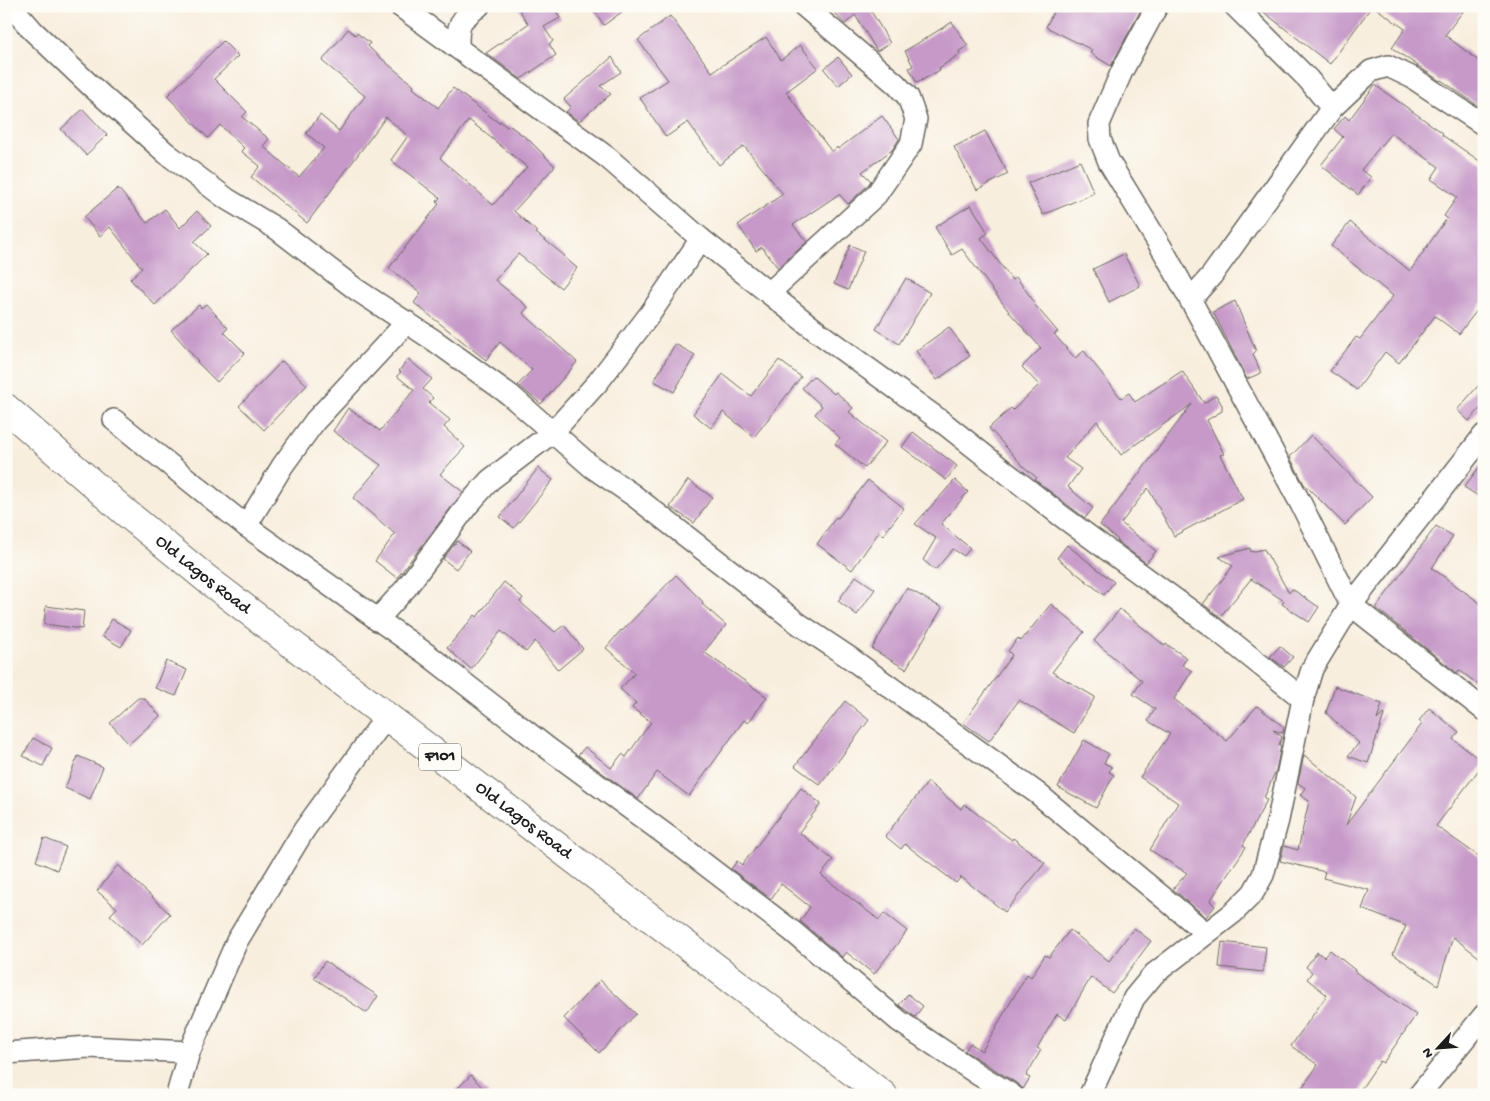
<svg xmlns="http://www.w3.org/2000/svg" width="1490" height="1101" viewBox="0 0 1490 1101" font-family="'Gochi Hand',sans-serif">
	<rect width="100%" height="100%" fill="#fdfcf7"/>
	<filter id="ink" filterUnits="userSpaceOnUse"><feTurbulence type="fractalNoise" baseFrequency=".02" numOctaves="2"/><feDisplacementMap in="SourceGraphic" scale="10" xChannelSelector="R" yChannelSelector="G"/><feConvolveMatrix kernelMatrix="1 2 1 2 8 2 1 2 1" color-interpolation-filters="sRGB"/></filter>
	<filter id="wash" filterUnits="userSpaceOnUse"><feTurbulence type="fractalNoise" baseFrequency=".0096" numOctaves="4" result="noise"/><feDisplacementMap in="SourceGraphic" scale="20" xChannelSelector="R" yChannelSelector="G"/><feGaussianBlur stdDeviation="1.12" result="paint"/><feColorMatrix in="noise" values="0 0 0 0 0 0 0 0 0 0 0 0 0 0 0 0 0 1.4 0 .05"/><feComposite in="paint" operator="in"/></filter>
	<g filter="url(#wash)">
		<rect width="100%" height="100%" fill="#f8eede"/>
		<g id="blocks">
			<g fill="#c699c8" fill-rule="evenodd">
				<polygon points="517,6 553,6 560,18 544,27 553,41 549,44 556,55 521,79 486,53 528,24"/>
				<polygon points="591,6 630,6 604,25"/>
				<polygon points="828,6 868,6 890,43 877,51 855,15 845,24"/>
				<polygon points="1056,6 1143,6 1111,66 1090,53 1092,50 1046,27"/>
				<polygon points="1256,6 1372,6 1330,64"/>
				<polygon points="1373,6 1467,6 1445,35 1484,65 1484,110 1441,80 1440,81 1392,48 1405,29"/>
				<polygon points="670,16 712,72 766,37 781,60 800,45 818,68 786,92 832,152 837,147 838,149 882,116 899,139 892,150 862,172 871,181 866,187 848,204 839,194 793,225 807,242 778,268 762,247 756,251 738,225 783,194 744,146 719,165 688,122 666,137 640,98 668,80 638,40"/>
				<polygon points="952,22 968,46 959,51 960,54 939,68 940,70 917,83 909,68 913,66 905,51"/>
				<path d="M348,29l7,6 2,-2 13,10 -2,3 7,7 39,33 -1,2 25,20 15,-20 46,35 1,-2 7,6 2,-2 20,15 26,26 -41,45 23,21 -1,1 29,23 -1,1 13,11 -16,20 -43,-34 -23,26 33,27 -5,6 54,49 -36,42 -23,-19 14,-15 -32,-28 -14,18 -72,-57 7,-10 -32,-25 50,-64 -3,-2 4,-4 -49,-38 17,-24 -22,-19 -79,106 -56,-46 9,-11 -19,-15 3,-3 -24,-23 -12,13 -41,-42 56,-55 15,15 -24,23 33,33 -5,5 27,22 -6,7 36,31 25,-29 -18,-15 14,-18 19,16 26,-35 -43,-35zM469,120l58,47 -34,38 -53,-47z"/>
				<polygon points="612,57 621,72 600,86 611,94 579,121 566,112 571,107 564,99"/>
				<polygon points="838,57 852,74 838,86 824,69"/>
				<polygon points="1375,85 1443,133 1442,135 1484,164 1484,214 1478,224 1484,228 1484,301 1459,334 1435,316 1399,363 1385,352 1357,390 1330,371 1356,337 1360,339 1393,296 1331,246 1350,222 1410,271 1447,218 1444,216 1457,197 1431,179 1439,167 1391,133 1361,170 1371,177 1358,195 1321,165 1343,137 1334,129 1345,116 1349,120"/>
				<polygon points="83,109 107,135 86,155 61,129"/>
				<polygon points="985,131 1008,174 977,190 954,147"/>
				<polygon points="1080,161 1094,193 1043,215 1028,183"/>
				<polygon points="118,188 147,223 165,209 180,228 197,211 211,226 194,242 207,254 155,305 130,279 142,268 110,227 100,236 84,217"/>
				<polygon points="971,205 988,233 981,238 1012,280 1016,277 1035,303 1034,304 1058,332 1054,334 1075,358 1084,351 1121,398 1129,393 1135,402 1182,371 1204,403 1216,395 1222,405 1222,411 1207,420 1224,454 1220,455 1243,499 1174,536 1148,488 1121,523 1156,551 1146,563 1117,541 1118,540 1100,525 1192,404 1121,455 1097,421 1065,458 1081,469 1068,487 1093,508 1085,518 1035,480 1037,478 1023,466 989,428 1011,408 1013,410 1039,385 1022,367 1041,348 1010,313 962,249 952,255 935,227"/>
				<polygon points="850,245 864,251 848,290 834,284"/>
				<polygon points="1124,254 1140,286 1109,302 1093,269"/>
				<polygon points="906,278 930,293 899,344 876,329"/>
				<polygon points="1235,301 1256,351 1253,354 1261,373 1247,379 1213,312"/>
				<polygon points="206,304 228,328 224,332 245,353 217,382 197,362 198,361 171,330 199,305 201,308"/>
				<polygon points="949,327 970,356 937,380 916,351"/>
				<polygon points="675,344 695,355 674,392 654,381"/>
				<polygon points="408,359 432,379 423,389 433,398 429,403 450,420 444,427 465,447 440,474 463,492 397,578 375,561 395,534 353,498 381,465 333,431 348,408 380,431 414,390 397,376 401,372 399,371"/>
				<polygon points="779,360 801,377 754,437 723,412 711,428 693,414 723,374 751,396"/>
				<polygon points="282,361 307,385 264,430 239,406"/>
				<polygon points="813,376 834,394 836,392 853,408 849,412 886,442 865,468 835,444 840,438 815,414 822,406 802,388"/>
				<polygon points="1484,379 1484,404 1469,421 1457,410"/>
				<polygon points="913,432 957,466 946,480 902,447"/>
				<polygon points="1311,435 1372,497 1345,525 1304,484 1290,457"/>
				<polygon points="1484,461 1484,488 1478,496 1464,487"/>
				<polygon points="538,468 553,480 514,528 500,517"/>
				<polygon points="688,480 712,497 694,523 670,507"/>
				<polygon points="868,480 904,508 883,535 879,532 852,570 817,544 836,517 838,518"/>
				<polygon points="955,480 968,492 941,524 970,548 964,556 953,549 935,570 923,560 936,538 915,524"/>
				<polygon points="1436,526 1453,536 1432,568 1484,606 1484,689 1459,670 1457,673 1376,608"/>
				<polygon points="457,541 470,551 456,569 443,559"/>
				<polygon points="1067,545 1114,582 1104,595 1057,558"/>
				<polygon points="1250,548 1251,552 1264,549 1289,593 1292,589 1319,607 1309,622 1282,604 1284,601 1251,579 1220,617 1203,604 1233,566 1219,557"/>
				<polygon points="676,575 703,602 702,604 726,625 704,652 767,697 748,723 744,720 689,796 657,772 638,799 578,755 585,747 611,768 622,754 626,757 651,722 632,708 636,703 620,689 635,673 606,648 621,630 622,631"/>
				<polygon points="856,576 875,589 857,615 838,601"/>
				<polygon points="504,582 523,598 520,602 555,632 564,625 583,649 558,670 535,641 526,652 501,631 471,669 447,648 475,615 477,617"/>
				<polygon points="907,588 942,608 906,669 872,649"/>
				<polygon points="1051,604 1084,632 1052,672 1095,697 1074,733 1019,700 989,741 963,723 1012,655 1008,651 1018,638 1021,641"/>
				<polygon points="46,606 84,611 82,629 44,624"/>
				<polygon points="1120,609 1165,646 1166,644 1187,658 1182,665 1192,671 1174,699 1227,741 1257,706 1284,727 1283,733 1273,730 1282,737 1279,745 1281,746 1276,770 1264,798 1267,800 1243,845 1246,847 1210,901 1215,906 1206,917 1173,889 1187,873 1150,850 1178,803 1140,777 1170,734 1148,721 1155,709 1133,694 1142,681 1094,641"/>
				<polygon points="112,619 131,630 121,647 102,636"/>
				<polygon points="1280,646 1293,657 1284,667 1270,657"/>
				<polygon points="166,661 187,670 176,696 155,688"/>
				<polygon points="1335,686 1382,704 1377,720 1383,714 1384,715 1368,763 1348,756 1359,743 1326,713"/>
				<polygon points="138,698 144,698 160,716 129,744 110,723"/>
				<polygon points="845,701 869,720 820,785 795,766"/>
				<polygon points="1429,708 1459,732 1453,739 1484,763 1436,826 1484,860 1484,961 1453,937 1438,985 1393,954 1406,926 1362,909 1369,890 1323,878 1325,872 1280,861 1284,846 1298,850 1309,801 1300,795 1305,788 1298,783 1304,755 1356,797 1346,825 1422,724 1419,721"/>
				<polygon points="33,738 52,748 43,766 23,756"/>
				<polygon points="1084,740 1109,754 1104,763 1112,767 1109,772 1114,775 1096,808 1058,787"/>
				<polygon points="78,756 103,767 90,799 65,788"/>
				<polygon points="928,782 961,809 964,804 1012,840 1013,838 1045,863 1005,912 961,877 956,883 905,844 901,849 885,836"/>
				<polygon points="801,788 821,804 799,832 833,860 821,875 879,920 884,913 907,931 874,974 846,952 842,957 800,921 810,907 781,884 771,899 731,869 737,861 742,865"/>
				<polygon points="44,838 66,847 57,870 36,861"/>
				<polygon points="118,865 170,914 142,945 110,915 117,908 97,891"/>
				<polygon points="1134,928 1151,941 1112,993 1091,977 1066,1020 1057,1014 1037,1048 1041,1050 1026,1076 1030,1078 1023,1089 1018,1084 965,1051 970,1043 982,1051 1027,974 1031,977 1045,955 1049,957 1070,930 1109,961"/>
				<polygon points="1222,942 1266,947 1263,972 1219,967"/>
				<polygon points="1330,950 1355,970 1354,971 1416,1015 1383,1063 1380,1061 1357,1095 1297,1095 1318,1065 1291,1046 1327,995 1307,979 1312,972 1306,967 1317,952 1324,957"/>
				<polygon points="325,961 378,996 367,1013 314,978"/>
				<polygon points="600,980 636,1014 599,1053 564,1018"/>
				<polygon points="908,994 923,1006 915,1017 899,1005"/>
				<polygon points="471,1075 489,1095 451,1095"/>
			</g>
		</g>
	</g>
	<g filter="url(#ink)">
		<use href="#blocks" fill-opacity="0" stroke="#696660" stroke-width="1"/>
		<g fill="none" stroke-linecap="round" stroke-linejoin="round">
			<defs>
				<g id="minor">
					<polyline points="11,6 33,31 90,85 166,153 227,199 277,229 357,290 435,341 510,395 592,467 633,495 799,624 850,658 1037,793 1206,933"/>
					<polyline points="400,6 608,158 701,239 819,333 941,421 1060,515 1213,627 1303,699"/>
					<polyline points="1157,6 1122,71 1099,124 1100,139 1109,162 1164,252 1207,330 1301,504 1351,605 1484,710"/>
					<polyline points="1235,6 1308,79 1332,108"/>
					<path d="M458,48c0,-26 0,-26 21,-42"/>
					<polyline points="769,293 876,195 911,144 916,119 908,97 896,84 804,6"/>
					<polyline points="1190,300 1212,275 1332,108 1371,71 1388,66 1413,78 1484,125"/>
					<polyline points="114,420 246,526 428,655 549,749 677,843 792,931 899,1021 979,1075 1012,1095"/>
					<polyline points="246,526 283,465 315,421 407,322"/>
					<polyline points="377,620 406,588 467,506 490,480 553,432 598,382 650,314 701,239"/>
					<polyline points="6,1053 89,1047 189,1052"/>
					<polyline points="177,1095 189,1052 237,941 304,830 386,717"/>
					<polyline points="1090,1095 1134,998 1154,974 1233,913 1253,893 1263,875 1278,820 1303,699 1312,669 1351,605 1484,435"/>
					<polyline points="1419,1095 1484,1015"/>
				</g>
				<g id="major">
					<path id="s1" d="M6,408l119,104 83,68 675,515"/>
				</g>
			</defs>
			<use href="#minor" stroke="#696660" stroke-width="24"/>
			<use href="#major" stroke="#696660" stroke-width="30"/>
			<use href="#minor" stroke="#fff" stroke-width="21"/>
			<use href="#major" stroke="#fff" stroke-width="28"/>
		</g>
	</g>
	<g text-anchor="middle" dominant-baseline="central" stroke-width="4" stroke-linejoin="round" paint-order="stroke">
		<rect fill="#fdfcf7" stroke="#605f5e" stroke-width="1" x="419" y="743.5" width="42" height="27" rx="4"/>
		<g font-size="16" font-weight="bold" fill="#1c1c1c">
			<text x="440" y="757">F101</text>
		</g>
		<g font-size="18" fill="#1c1c1c" stroke="#fdfcf7">
			<text stroke="none"><textPath href="#s1" startOffset="258">Old Lagos Road</textPath></text>
			<text stroke="none"><textPath href="#s1" startOffset="662">Old Lagos Road</textPath></text>
		</g>
	</g>
	<rect width="1490" height="1101" fill="none" stroke="#fdfcf7" stroke-width="25"/>
	<g transform="translate(1438 1048) rotate(244)" stroke="#fdfcf7" stroke-width="4" paint-order="stroke">
	<path d="M0-4L9 19L0 12L-9 19Z" fill="#1c1c1c"/>
	<text y="-8" font-size="14" font-weight="bold" text-anchor="middle" fill="#1c1c1c">N</text>
	</g>
</svg>
